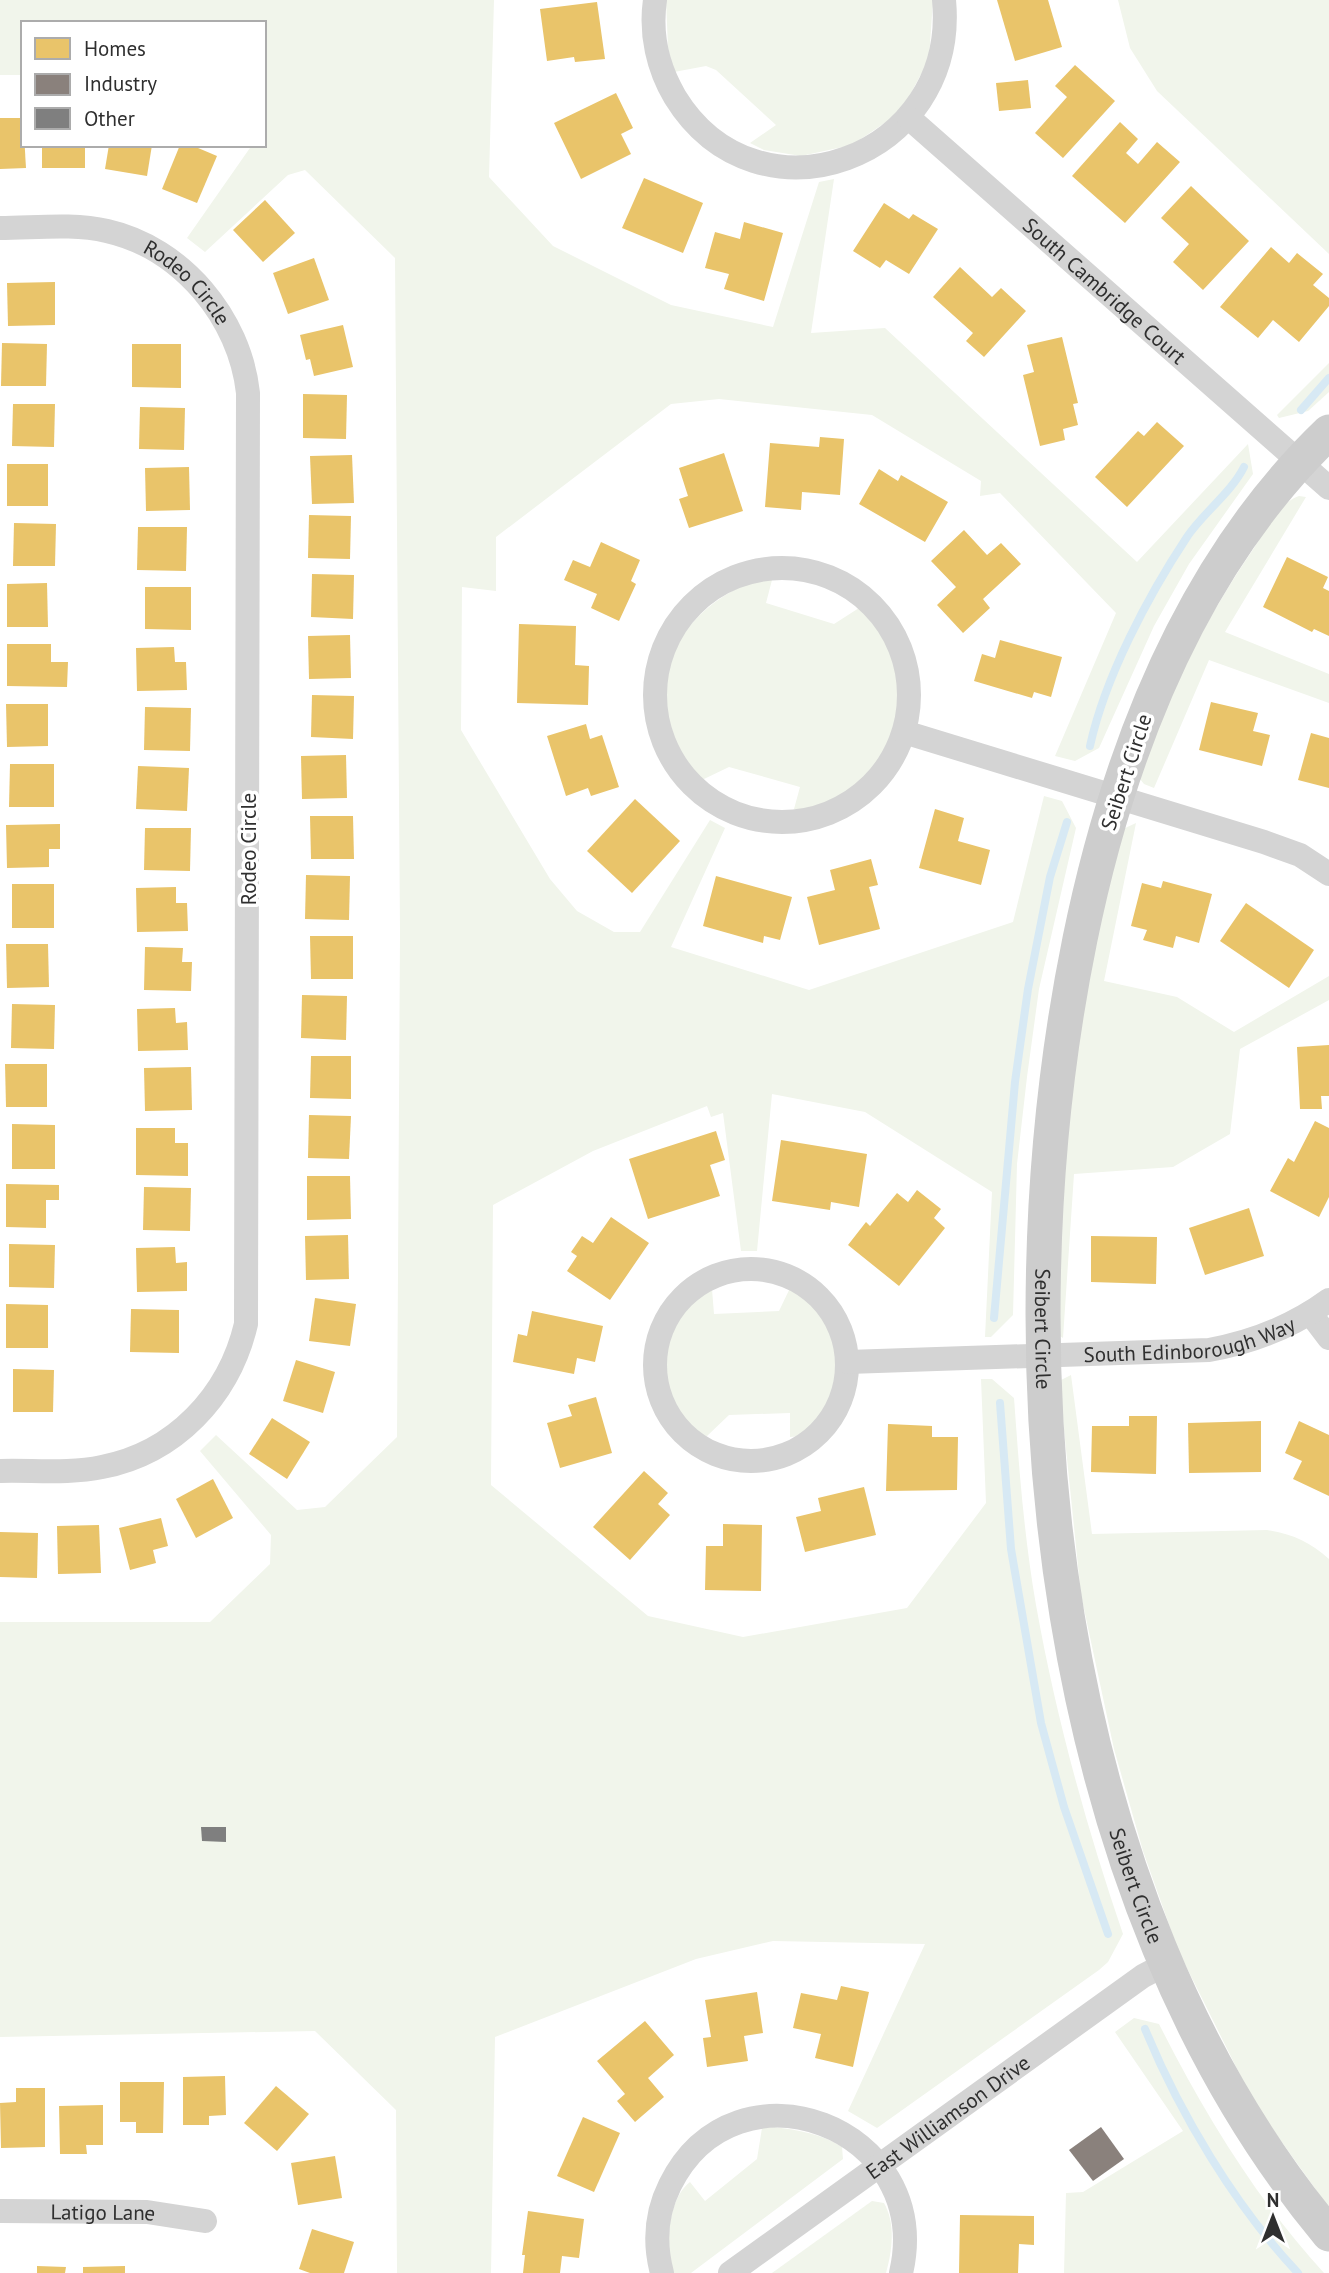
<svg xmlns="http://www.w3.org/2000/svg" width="1329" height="2273" viewBox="0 0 1329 2273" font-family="'PT Sans',sans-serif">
	<rect width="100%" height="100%" fill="#fff"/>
	<g fill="#f1f5eb">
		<path d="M0,0h494l-5,177 64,69 118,59 102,22 46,-145 15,-3 -23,154 74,-5 252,234 111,-118 5,30 -64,90 -35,62 -55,122 -24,13 -20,-5 61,-143 -116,-120 -20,3 1,-15 -109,-66 -153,-16 -48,5 -175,133v54l-34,-4 -1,143 89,149 27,32 37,21h26l70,-112 15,8 -54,119 138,43 204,-68 31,-126 18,5 14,27 -37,161 -12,88 -10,87 -4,151 -22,22h-6l7,-145 -127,-80 -93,-18 -15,157h-16l-18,-138 -12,4 -4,-11 -114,45 -100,54 -2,280 157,131 95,21 164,-29 79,-105 -5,-124h11l22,19c5,69 10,138 22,207 20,112 50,221 87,329l-15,28 -9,8 -222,158 -29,-17 77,-167 -152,-3 -77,18 -201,78 -4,236h-94l-1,-163 -81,-79 -315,6v-415h210l60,-58 1,-29 -71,-84 16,-16 81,75 28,-3 72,-70 3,-504 -5,-675 -90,-88 -17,5 -83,77 -18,-14 65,-93h12v-122h-241v52h-23z"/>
		<polygon points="666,0 933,0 929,59 901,112 852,145 801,156 764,150 750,143 776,125 716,70 706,66 674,72 668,48"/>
		<polygon points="1118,0 1329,0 1329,254 1157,91 1130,48"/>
		<polygon points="1329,363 1329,392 1308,411 1279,418 1277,415"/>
		<path d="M1299,496l7,1 -81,135 104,42v29l-120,-43 -55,128 -10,-4 -4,-5c27,-84 64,-158 114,-231 11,-17 25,-45 45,-52z"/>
		<path d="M764,578l8,2 -6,23 68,21 25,-16c12,13 25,27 32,44 21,51 1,113 -46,141 -17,10 -31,18 -51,16l6,-22 -71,-20 -25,12 -6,-2c-9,-11 -19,-23 -25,-36 -32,-73 21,-143 91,-163z"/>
		<path d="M1136,823l-32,158 73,16 57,35 95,-56v24l-89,49 -10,85 -57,33 -99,7 -11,164 -3,-2c-4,-112 5,-225 24,-335 9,-58 26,-115 39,-172z"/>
		<path d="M791,1286c58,34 63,108 10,150l-11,1v-24l-61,2 -22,21 -7,-1c-12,-12 -23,-24 -30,-40 -15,-37 1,-95 42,-106l2,25 65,-3z"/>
		<path d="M1071,1375l21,159 175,-4c26,4 43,12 62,29v649l-75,-105 -76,-153 -35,-99 -29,-102 -33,-154 -22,-214z"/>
		<path d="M1134,2018l25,6c45,89 97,175 165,249h-260l2,-80 17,-1 100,-61 -68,-99z"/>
		<path d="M774,2127c24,3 48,7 68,20l1,12 -152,114h-17c-9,-26 -7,-73 16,-91l15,19 52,-42 5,-31z"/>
		<path d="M872,2201l12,2c12,21 8,48 2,70h-114z"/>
	</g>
	<g fill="#e9c46a">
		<polygon points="997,0 1048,0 1062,47 1015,61"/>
		<polygon points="597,2 605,59 575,62 574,57 547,61 540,9"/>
		<polygon points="1075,65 1115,101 1063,158 1035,133 1067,97 1055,86"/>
		<polygon points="1028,80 1031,108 999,111 996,83"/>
		<polygon points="616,93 633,128 621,134 631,154 581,179 554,123"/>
		<polygon points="0,118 23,118 26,168 0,169"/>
		<polygon points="1120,122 1138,139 1126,153 1138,164 1157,142 1180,162 1125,223 1072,176"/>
		<rect x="42" y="145" width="43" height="23"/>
		<polygon points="109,145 152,145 147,176 105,169"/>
		<polygon points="180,145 191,145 217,156 197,203 162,189"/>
		<polygon points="644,178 703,203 683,253 622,228"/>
		<polygon points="1191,186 1249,241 1203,290 1173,262 1189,244 1161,218"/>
		<polygon points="265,200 295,233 263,262 233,230"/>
		<polygon points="884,203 909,219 913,214 938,229 909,274 886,260 880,268 853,251"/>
		<polygon points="744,222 783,233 764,301 724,289 729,274 705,268 715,232 740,239"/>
		<polygon points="1271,247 1289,263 1297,253 1323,274 1313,285 1329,298 1329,306 1299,342 1273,320 1258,338 1220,307"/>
		<polygon points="314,258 329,300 288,314 273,273"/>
		<polygon points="960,267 992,297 1001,288 1026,311 984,357 966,341 973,333 933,297"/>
		<polygon points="55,282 55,325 8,326 7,283"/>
		<polygon points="343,325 353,367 314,376 310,359 306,360 300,335"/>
		<polygon points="1062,337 1078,403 1073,404 1078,425 1063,429 1065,440 1040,446 1023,375 1034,372 1027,345"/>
		<polygon points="2,343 47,344 46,386 1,386"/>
		<polygon points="132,344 181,344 181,388 132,387"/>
		<polygon points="303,394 347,395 346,439 303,438"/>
		<polygon points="13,404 55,404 54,447 12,446"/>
		<polygon points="140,407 185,408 184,450 139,449"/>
		<polygon points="1157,422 1184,446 1127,507 1095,477 1138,431 1144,436"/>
		<polygon points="820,437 844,439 840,495 802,492 801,510 765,507 770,443 819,447"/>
		<polygon points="724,453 743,511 689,528 679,499 688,496 679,468"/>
		<polygon points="352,455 354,503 312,504 310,456"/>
		<rect x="7" y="464" width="41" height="42"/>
		<polygon points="189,467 190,510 146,511 145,468"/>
		<polygon points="879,469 898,481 901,475 948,502 925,542 859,504"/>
		<polygon points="309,515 351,516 350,559 308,558"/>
		<polygon points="14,523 56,524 55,566 13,566"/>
		<polygon points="138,527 187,527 186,571 137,570"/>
		<polygon points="964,530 987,555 1001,543 1021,564 983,599 990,608 963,633 937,605 956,587 931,561"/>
		<polygon points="601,542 640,560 631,581 636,584 619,621 591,608 597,594 564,580 573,560 590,567"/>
		<polygon points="1287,557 1328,577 1323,588 1329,591 1329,636 1314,629 1312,632 1263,607"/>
		<polygon points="312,574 354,575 353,619 311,617"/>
		<polygon points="47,583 48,627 7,627 7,584"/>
		<polygon points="145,587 191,587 191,630 145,629"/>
		<polygon points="519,624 576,626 575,665 589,666 588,705 517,703"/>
		<polygon points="350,635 351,678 309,679 308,636"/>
		<polygon points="1000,640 1062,657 1051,697 1034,692 1032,698 974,681 982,654 995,658"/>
		<polygon points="7,644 51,644 51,662 68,662 67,687 7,686"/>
		<polygon points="174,647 175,662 186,662 187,690 137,691 136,648"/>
		<polygon points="312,695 354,696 353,739 311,737"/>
		<polygon points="1211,702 1258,713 1253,731 1270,735 1262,766 1199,750"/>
		<polygon points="6,704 48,704 48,746 7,747"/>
		<polygon points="145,707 191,708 190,751 144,750"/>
		<polygon points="586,724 590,739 602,735 619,787 591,796 588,788 566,796 547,736"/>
		<polygon points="1311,733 1329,738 1329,788 1298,780"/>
		<polygon points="346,755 347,798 302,799 301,756"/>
		<polygon points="10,764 54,764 54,807 9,807"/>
		<polygon points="138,766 189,768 187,811 136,809"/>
		<polygon points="635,799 680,841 632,893 587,851"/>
		<polygon points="935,809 964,818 958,841 990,850 981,885 919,868"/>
		<polygon points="310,816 353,816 354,859 311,859"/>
		<polygon points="60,824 60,849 49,849 49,867 7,868 6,825"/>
		<polygon points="145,828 191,828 190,871 144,870"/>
		<polygon points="871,859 878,885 869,887 880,929 819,945 807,897 835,890 830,870"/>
		<polygon points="306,875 350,876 349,920 305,919"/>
		<polygon points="716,876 792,897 780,940 764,936 763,943 703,926"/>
		<polygon points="1163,881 1212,894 1199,943 1176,936 1173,948 1143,940 1147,930 1131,926 1142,883 1161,888"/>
		<rect x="12" y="884" width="42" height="44"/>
		<polygon points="176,887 176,903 187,903 188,931 137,932 136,888"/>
		<polygon points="1246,903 1314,950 1289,988 1220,941"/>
		<polygon points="310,936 353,936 353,979 311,979"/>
		<polygon points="6,944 48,944 49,987 7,988"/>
		<polygon points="145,947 183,948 182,962 192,962 191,991 144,990"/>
		<polygon points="302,995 347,996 346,1040 301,1038"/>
		<polygon points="12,1004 55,1005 54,1049 11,1048"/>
		<polygon points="175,1008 176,1023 187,1022 188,1050 138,1051 137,1009"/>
		<polygon points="1329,1045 1329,1096 1321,1096 1322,1109 1300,1109 1297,1047"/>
		<polygon points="311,1056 351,1056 351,1099 310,1098"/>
		<polygon points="5,1064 47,1064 47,1107 6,1107"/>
		<polygon points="191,1067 192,1110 145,1111 144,1068"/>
		<polygon points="309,1115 351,1116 349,1159 308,1158"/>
		<polygon points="1315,1121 1329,1128 1329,1197 1319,1217 1270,1191 1288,1158 1294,1162"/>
		<polygon points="12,1124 55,1125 55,1169 12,1169"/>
		<polygon points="136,1128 175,1128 175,1143 188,1143 188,1176 136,1175"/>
		<polygon points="716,1131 725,1160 710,1165 720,1196 648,1219 629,1159"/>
		<polygon points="781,1140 867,1154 859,1207 831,1202 830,1210 772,1201"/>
		<polygon points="307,1176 350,1176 351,1219 307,1220"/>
		<polygon points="6,1184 59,1185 59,1200 46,1200 46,1228 6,1227"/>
		<polygon points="144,1187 191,1188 190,1231 143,1230"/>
		<polygon points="917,1190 941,1209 934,1218 945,1228 899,1286 848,1245 866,1222 870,1226 897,1193 908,1202"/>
		<polygon points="1249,1208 1264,1256 1205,1275 1189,1228"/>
		<polygon points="611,1217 649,1243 610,1300 567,1271 577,1256 571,1252 582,1236 593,1243"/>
		<polygon points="348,1235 349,1279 306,1280 305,1236"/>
		<polygon points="1091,1236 1157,1237 1156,1284 1091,1282"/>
		<polygon points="9,1244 55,1245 54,1288 9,1287"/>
		<polygon points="175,1247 176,1263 187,1262 187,1291 137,1292 136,1248"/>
		<polygon points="315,1298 356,1304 350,1346 309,1341"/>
		<polygon points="6,1304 48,1305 48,1348 6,1348"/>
		<polygon points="131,1309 179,1310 179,1353 130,1352"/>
		<polygon points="532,1311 603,1326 595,1362 577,1358 574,1374 513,1362 518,1334 527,1336"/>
		<polygon points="296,1360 335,1372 323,1413 283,1401"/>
		<polygon points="13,1369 54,1370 53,1412 13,1412"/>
		<polygon points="596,1397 612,1453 560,1468 547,1423 572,1416 568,1405"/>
		<polygon points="1129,1416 1157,1416 1156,1474 1091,1472 1092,1426 1129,1426"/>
		<polygon points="272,1418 310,1442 287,1479 249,1454"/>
		<polygon points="1261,1421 1261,1472 1189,1473 1188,1423"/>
		<polygon points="1299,1421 1329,1435 1329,1496 1293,1479 1302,1461 1285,1453"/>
		<polygon points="888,1424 932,1426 932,1437 958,1437 957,1490 886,1491"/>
		<polygon points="644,1471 668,1493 658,1504 670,1515 630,1560 593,1527"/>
		<polygon points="213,1479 233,1518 196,1538 176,1499"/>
		<polygon points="864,1487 876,1535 805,1552 796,1517 821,1511 818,1498"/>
		<polygon points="161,1518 168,1546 153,1550 156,1563 130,1570 119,1528"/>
		<polygon points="723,1524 762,1525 761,1591 705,1590 706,1546 723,1546"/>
		<polygon points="99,1525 101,1573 58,1574 57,1526"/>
		<polygon points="0,1532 38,1533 37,1578 0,1577"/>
		<polygon points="841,1986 869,1992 853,2067 815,2058 821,2034 793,2028 801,1993 837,2000"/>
		<polygon points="757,1992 763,2033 744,2036 748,2061 707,2067 703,2038 711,2037 705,2000"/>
		<polygon points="645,2021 674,2055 648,2078 664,2097 635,2122 617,2101 625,2094 597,2061"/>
		<polygon points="225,2076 226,2115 209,2116 209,2125 183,2125 183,2077"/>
		<polygon points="120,2082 164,2082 163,2133 136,2133 136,2122 120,2122"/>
		<polygon points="276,2086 309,2114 277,2151 244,2123"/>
		<polygon points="16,2088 45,2088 45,2147 1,2148 0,2103 16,2102"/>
		<polygon points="103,2105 103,2145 86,2145 87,2154 60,2154 59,2106"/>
		<polygon points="583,2117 620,2133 594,2192 557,2176"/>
		<polygon points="335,2156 342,2198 298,2205 291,2163"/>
		<polygon points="528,2211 584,2219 579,2258 562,2256 560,2273 523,2273 525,2255 522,2255"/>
		<polygon points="960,2215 1034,2216 1034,2245 1019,2244 1018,2273 959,2273"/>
		<polygon points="312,2229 354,2242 344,2273 310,2273 299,2269"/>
		<polygon points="37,2266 66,2267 65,2273 37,2273"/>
		<polygon points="125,2266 125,2273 83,2273 83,2267"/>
	</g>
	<polygon fill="#8a817c" points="1101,2127 1124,2159 1093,2181 1069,2150"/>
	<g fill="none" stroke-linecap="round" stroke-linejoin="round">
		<g stroke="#d7e9f4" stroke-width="8">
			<polyline points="1301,410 1329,378"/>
			<path d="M1090,746c15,-69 58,-150 97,-209 16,-24 44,-44 57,-70"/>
			<polyline points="994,1318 1015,1082 1028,989 1050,877 1067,822"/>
			<polyline points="1000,1403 1011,1549 1041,1723 1064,1807 1108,1934"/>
			<path d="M1145,2029c35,85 90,177 153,244"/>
		</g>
	</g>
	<polygon fill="#7f7f7f" points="201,1827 226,1827 226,1842 202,1841"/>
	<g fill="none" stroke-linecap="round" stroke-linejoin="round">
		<g stroke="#d4d4d4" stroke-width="24">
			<path d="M655,0c-5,34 3,68 20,97 83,135 284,61 269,-97"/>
			<path id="s1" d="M909,118l420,370"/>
			<path id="s2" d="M0,228c34,0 73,-5 107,3 75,17 133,87 141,162l-2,931c-17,72 -71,129 -144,143 -33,7 -69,3 -102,4"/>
			<circle cx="782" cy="695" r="127"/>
			<polyline points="904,732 1264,842 1300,855 1329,874"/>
			<circle cx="751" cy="1365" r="96"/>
			<polyline points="1310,1313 1329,1338"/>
			<path id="s3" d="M848,1362l361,-12c45,-8 83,-23 120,-50"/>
			<path id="s4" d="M0,2211l147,1 58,9"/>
			<path d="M662,2273c-8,-30 -6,-60 8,-88 66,-133 265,-58 231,88"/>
			<path id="s5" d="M730,2273l413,-297 23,-12"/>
		</g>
		<path stroke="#cdcdcd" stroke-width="35" id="s6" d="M1329,432c-140,134 -211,322 -249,507 -85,416 -32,959 249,1295"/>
	</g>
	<g text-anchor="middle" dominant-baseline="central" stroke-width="7" stroke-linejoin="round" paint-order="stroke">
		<g font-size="21" fill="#2f2f2f" stroke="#fff">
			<text stroke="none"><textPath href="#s2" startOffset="205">Rodeo Circle</textPath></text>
			<text stroke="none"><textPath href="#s1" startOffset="261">South Cambridge Court</textPath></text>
			<text transform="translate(1126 772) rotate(-72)">Seibert Circle</text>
			<text transform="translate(248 849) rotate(-90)">Rodeo Circle</text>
			<text stroke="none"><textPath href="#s6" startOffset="966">Seibert Circle</textPath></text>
			<text stroke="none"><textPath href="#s3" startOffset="343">South Edinborough Way</textPath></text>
			<text stroke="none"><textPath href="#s6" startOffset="1533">Seibert Circle</textPath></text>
			<text stroke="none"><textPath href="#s5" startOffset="268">East Williamson Drive</textPath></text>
			<text stroke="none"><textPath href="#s4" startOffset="103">Latigo Lane</textPath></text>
		</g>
	</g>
	<rect x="21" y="21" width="245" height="126" fill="#ffffff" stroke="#acacac" stroke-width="2"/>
	<rect x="35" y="38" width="35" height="21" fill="#e9c46a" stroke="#acacac" stroke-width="2"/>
	<text x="84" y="56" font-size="21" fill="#2f2f2f">Homes</text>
	<rect x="35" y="74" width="35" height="21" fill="#8a817c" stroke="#acacac" stroke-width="2"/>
	<text x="84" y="91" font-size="21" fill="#2f2f2f">Industry</text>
	<rect x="35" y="108" width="35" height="21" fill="#7f7f7f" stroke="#acacac" stroke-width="2"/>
	<text x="84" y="126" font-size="21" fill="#2f2f2f">Other</text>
	<g transform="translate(1273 2217)" stroke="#ffffff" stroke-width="5" paint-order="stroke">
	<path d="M0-5L12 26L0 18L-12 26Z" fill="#2f2f2f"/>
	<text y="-10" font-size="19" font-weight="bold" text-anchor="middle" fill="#2f2f2f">N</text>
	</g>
</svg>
